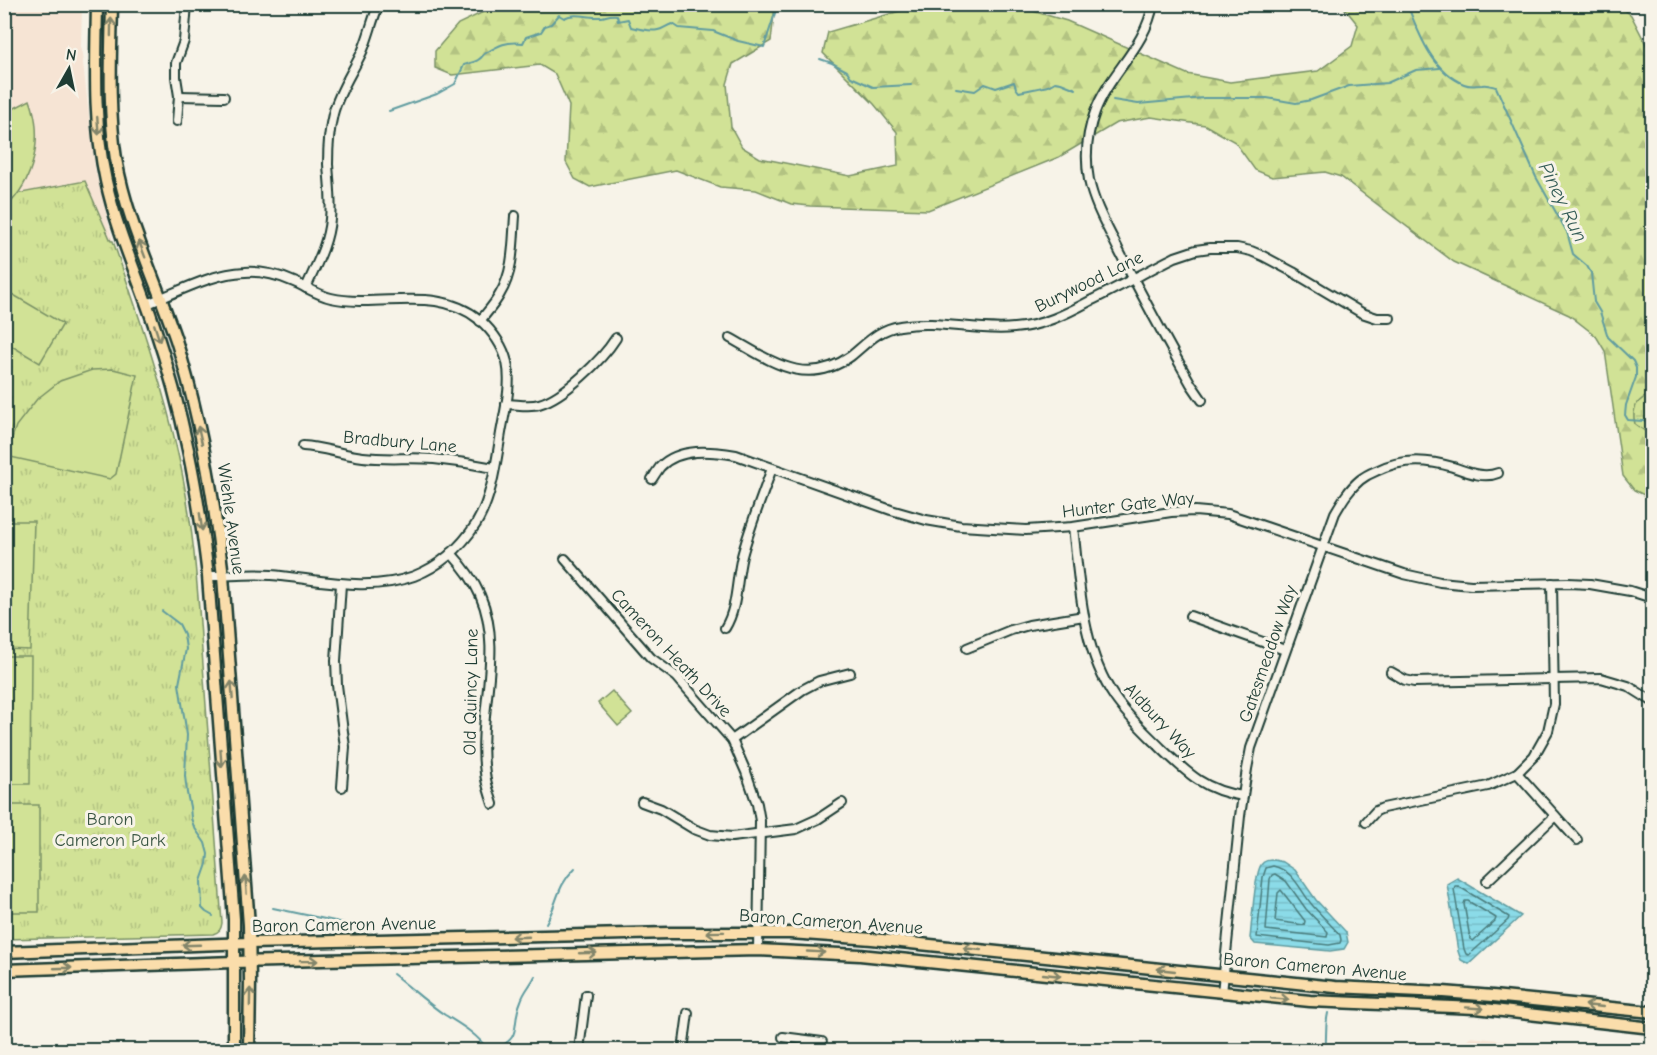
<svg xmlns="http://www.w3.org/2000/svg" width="1657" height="1055" viewBox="0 0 1657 1055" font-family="'Comic Neue',sans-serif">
	<defs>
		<pattern id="forest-firs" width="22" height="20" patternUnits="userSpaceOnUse" patternTransform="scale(1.5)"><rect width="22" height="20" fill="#d1e296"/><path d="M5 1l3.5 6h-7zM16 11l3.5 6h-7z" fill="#b3c382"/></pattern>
		<pattern id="wetland-marsh" width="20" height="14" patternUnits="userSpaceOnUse" patternTransform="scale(1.5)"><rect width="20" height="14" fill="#d1e296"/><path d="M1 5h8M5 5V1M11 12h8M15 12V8" fill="none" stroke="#b3c382"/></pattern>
		<pattern id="park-tufts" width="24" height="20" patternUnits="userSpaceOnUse" patternTransform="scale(1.5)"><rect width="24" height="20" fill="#d1e296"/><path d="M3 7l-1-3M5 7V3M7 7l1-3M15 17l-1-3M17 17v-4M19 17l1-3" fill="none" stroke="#b3c382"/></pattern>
		<pattern id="water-rules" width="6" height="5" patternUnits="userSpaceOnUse" patternTransform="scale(1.5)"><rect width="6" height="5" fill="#8bdbe8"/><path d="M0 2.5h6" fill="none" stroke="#78bdc8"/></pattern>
	</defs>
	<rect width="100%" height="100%" fill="#f7f3e8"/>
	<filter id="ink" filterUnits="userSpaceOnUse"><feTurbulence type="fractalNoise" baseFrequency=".0167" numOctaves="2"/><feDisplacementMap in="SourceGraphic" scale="12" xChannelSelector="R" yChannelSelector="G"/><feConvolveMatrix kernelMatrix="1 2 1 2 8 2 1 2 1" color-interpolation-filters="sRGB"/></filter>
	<g filter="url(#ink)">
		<g fill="#f6e4d4">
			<polygon points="5,5 82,5 81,46 95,168 113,241 112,242 5,196"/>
			<polygon points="1470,1037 1590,1050 1460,1050"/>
		</g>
		<polygon fill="url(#forest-firs)" stroke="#789065" stroke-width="1.5" points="498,5 775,5 771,41 733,64 727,84 731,127 742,147 760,158 850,176 898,166 897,132 874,104 823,53 828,32 913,7 914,5 1012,5 1067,21 1187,74 1230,82 1318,71 1352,46 1358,25 1342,5 1618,5 1631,15 1652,56 1652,499 1634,490 1623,476 1605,351 1596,336 1569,315 1454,262 1341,177 1325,172 1272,177 1255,170 1235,142 1205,125 1151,117 1116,123 1059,157 928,210 810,206 791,204 756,190 720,187 676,170 590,187 575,179 566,162 569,106 555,74 540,65 452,75 435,68 435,51 458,24"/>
		<path fill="url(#wetland-marsh)" stroke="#789065" stroke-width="1.5" d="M1652,394v42l-17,-12c-4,-16 2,-25 17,-30z"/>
		<path fill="url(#park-tufts)" stroke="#789065" stroke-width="1.5" d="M85,181l26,60h2c24,70 49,140 65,213 16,69 20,141 25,211 6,86 13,172 19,258 -1,7 -3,9 -9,11l-208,5v-743z"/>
		<g fill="#d1e296" stroke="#789065" stroke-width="1.5">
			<path d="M30,100c14,38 4,82 -25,108v-95z"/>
			<polygon points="5,290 63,324 40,363 5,342"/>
			<polygon points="113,369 137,375 116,474 110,479 6,456 16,426 37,399 60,381 92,370"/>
			<polygon points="5,521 34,521 30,650 5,649"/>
			<polygon points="5,656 31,656 30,784 5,784"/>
			<polygon points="612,691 632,714 618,726 598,703"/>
			<polygon points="4,805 39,805 39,912 5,912"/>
		</g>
		<g fill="url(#water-rules)" stroke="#609ca0" stroke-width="1.5">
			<path d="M1274,860l9,2 12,8 21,30 30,32 2,10 -4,7 -14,2 -75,-7 -5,-6c2,-14 4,-63 11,-73 3,-5 8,-5 13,-5z"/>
			<polygon points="1457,878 1521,916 1469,964 1461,960 1458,951 1447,884"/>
		</g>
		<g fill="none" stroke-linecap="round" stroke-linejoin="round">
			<g stroke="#4a7c7c" stroke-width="1.5">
				<path d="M1273,866c22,5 27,25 40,40 9,10 18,19 27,29l1,5 -1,3 -11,2 -72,-8 6,-60 3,-9z"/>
				<polygon points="1275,874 1286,881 1306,909 1328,932 1327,937 1266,930 1270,879 1272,875"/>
				<polygon points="1455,886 1458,886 1509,917 1508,920 1469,955 1466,954 1464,949 1454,889"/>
				<polygon points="1281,890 1305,921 1304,925 1275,921 1278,893"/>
				<polygon points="1465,901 1468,901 1496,918 1495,921 1473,941 1470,938 1464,904"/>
			</g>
			<g stroke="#609ca0" stroke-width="2">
				<path d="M1407,4c12,30 25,67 57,80 7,3 11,1 18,1 5,-1 10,1 14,2l40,90 31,55 6,22 14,12 4,7 3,29 6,10 8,25 25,24 3,7v9l-10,28 -1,10 3,5 15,1 9,-1"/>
				<polyline points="820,59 832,63 847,71 851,77 873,87 911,85"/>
				<polyline points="956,88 975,91 985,84 996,88 1014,82 1016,88 1019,92 1048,86 1055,82 1061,83 1076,89"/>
				<polyline points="1113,100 1138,104 1204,98 1267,98 1296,103 1311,100 1349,86 1387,83 1416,70 1440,68"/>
				<path d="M389,111l48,-17 18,-10 9,-19c5,-2 11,-3 14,-5 6,-4 3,-4 8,-7 13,-8 20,-12 37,-10l3,-6 15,-5 4,-6 6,-2 8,-9 5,3c11,-6 25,0 37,-1 6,-1 9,-3 16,-2l1,6 10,-2 3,8c9,2 18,5 27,3 5,-1 9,-5 15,-6l6,4 34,3 25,10 26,6 14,-43"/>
				<polyline points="162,611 179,624 184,634 186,649 179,684 187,735 185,776 187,793 190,807 191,818 194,827 205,843 208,854 207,864 201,881 202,908 206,912 213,916"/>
				<polyline points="273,908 344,923"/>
				<path d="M546,923c12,-20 10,-36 29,-55"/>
				<path d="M393,974c17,13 34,29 52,41 16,10 32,19 43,35"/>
				<path d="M493,1050c32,-13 17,-24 28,-49 3,-10 10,-16 14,-25"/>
				<path d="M1325,1050c2,-12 0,-25 3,-37"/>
			</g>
			<defs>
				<g id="minor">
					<path d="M1153,4c-7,43 -44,69 -58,108 -8,21 -10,46 -6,68 5,25 19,48 30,71 23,45 47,89 72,133l11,16"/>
					<polyline points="179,96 224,97"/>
					<polyline points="177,121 179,96 176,77 176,63 184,41 187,4"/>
					<path d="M306,288c10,-23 22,-44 24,-69 2,-18 -1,-37 -2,-55 0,-16 1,-34 5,-50 6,-23 19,-41 29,-62 7,-16 10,-32 17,-48"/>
					<path d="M147,304c31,-12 65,-31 98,-32 18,-1 33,3 49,10 12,5 24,13 37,16 50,11 105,-14 149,22 12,11 23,26 27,42 5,23 -2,48 -6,71 -5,30 -9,65 -25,91 -15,23 -36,42 -62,52 -46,17 -96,3 -143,-1 -21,-2 -42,1 -63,1"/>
					<path d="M480,321c7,-9 15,-17 20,-27 14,-23 13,-52 15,-78"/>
					<path d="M730,338c40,22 75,51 121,18 16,-13 28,-27 49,-30 37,-7 77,6 114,2 28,-2 52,-14 76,-27 29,-14 57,-30 85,-44l21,-7 14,-2h27l14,3 12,5 30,16 69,41 15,5h13"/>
					<path d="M506,404c11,0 23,3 33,0 25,-7 63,-44 77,-66"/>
					<path d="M303,446c20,1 40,9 60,11 24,3 47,0 71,2 20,2 40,5 60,9"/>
					<path d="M652,479c2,-3 5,-8 8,-12 19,-20 52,-16 76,-12l155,55 35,10 35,6 65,4 47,-3 98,-15 24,-1 33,3 176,60 36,8 31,3 97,-2 22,1 40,7 22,7"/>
					<path d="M1073,527c7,58 8,121 42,171 13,19 31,35 47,51 26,25 44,42 81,47"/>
					<path d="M451,553c12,13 22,26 29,42 25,57 -4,119 5,178 1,11 5,21 8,31"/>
					<polyline points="565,559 651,658 677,677 732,740 746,772 757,804 760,821 758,950"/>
					<polyline points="341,584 336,661 337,685 345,747 342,787"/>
					<polyline points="1190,616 1285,650"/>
					<path d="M725,628c13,-21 11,-48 17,-72 8,-30 20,-59 30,-88"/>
					<polyline points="967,648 1011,630 1029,625 1084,616"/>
					<polyline points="1391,672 1405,680 1414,682 1601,678 1628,686 1652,701"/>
					<polyline points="732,740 802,690 819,681 850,673"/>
					<polyline points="1517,773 1577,840"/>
					<polyline points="642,802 661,809 694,829 710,835 732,837 796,829 818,819 842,803"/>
					<polyline points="1366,822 1376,811 1383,808 1488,786 1517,773 1534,756 1548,731 1554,704 1552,583"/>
					<polyline points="1487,881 1555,816"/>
					<path d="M1222,993l18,-177 7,-47 4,-21 84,-235c7,-12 14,-24 25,-33 5,-4 11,-7 16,-9 25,-13 51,-12 77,-4 14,5 31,12 45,6"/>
					<polyline points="783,1037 822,1042 821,1050"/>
					<polyline points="579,1050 586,995"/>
					<polyline points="683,1050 688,1013"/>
				</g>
				<g id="major">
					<path d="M97,4c-1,60 -4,119 9,177 11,51 33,98 49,147 28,83 43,162 53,248l26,343v131"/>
					<path d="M112,4c-1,52 -4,104 4,155 11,63 40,121 60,181 24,76 38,156 47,236l26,349 1,55 -1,70"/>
					<polyline points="4,952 249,943 670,933 790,933 872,939 1335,987 1443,992 1493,996 1652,1012"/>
					<polyline points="4,970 234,962 758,950 860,955 1310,1001 1476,1008 1652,1028"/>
				</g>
			</defs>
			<use href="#minor" stroke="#1f3d34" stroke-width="12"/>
			<use href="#major" stroke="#1f3d34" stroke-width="15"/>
			<use href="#minor" stroke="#f7f3e8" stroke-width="8"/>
			<use href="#major" stroke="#faddab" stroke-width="10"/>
		</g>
		<defs><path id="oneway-shaft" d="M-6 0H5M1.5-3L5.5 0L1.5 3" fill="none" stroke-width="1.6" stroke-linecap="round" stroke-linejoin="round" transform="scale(1.5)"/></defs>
		<g stroke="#82856a">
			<use href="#oneway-shaft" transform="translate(111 27) rotate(-89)"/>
			<use href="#oneway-shaft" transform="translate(98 126) rotate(85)"/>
			<use href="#oneway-shaft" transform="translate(142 249) rotate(-111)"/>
			<use href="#oneway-shaft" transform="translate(157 333) rotate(72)"/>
			<use href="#oneway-shaft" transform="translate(200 435) rotate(-103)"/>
			<use href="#oneway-shaft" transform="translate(201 522) rotate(82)"/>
			<use href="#oneway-shaft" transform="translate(232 690) rotate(-94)"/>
			<use href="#oneway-shaft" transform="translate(221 758) rotate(86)"/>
			<use href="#oneway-shaft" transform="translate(246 885) rotate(-94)"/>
			<use href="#oneway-shaft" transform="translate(715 932) rotate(179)"/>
			<use href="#oneway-shaft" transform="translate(520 937) rotate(178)"/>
			<use href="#oneway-shaft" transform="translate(191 945) rotate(178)"/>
			<use href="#oneway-shaft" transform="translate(972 949) rotate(-174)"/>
			<use href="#oneway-shaft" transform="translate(816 952) rotate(3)"/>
			<use href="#oneway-shaft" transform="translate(588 953) rotate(-2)"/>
			<use href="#oneway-shaft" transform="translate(309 961) rotate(-1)"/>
			<use href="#oneway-shaft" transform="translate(63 968) rotate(-2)"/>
			<use href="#oneway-shaft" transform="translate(1166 970) rotate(-174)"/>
			<use href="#oneway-shaft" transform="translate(1052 975) rotate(6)"/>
			<use href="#oneway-shaft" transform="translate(250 997) rotate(-89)"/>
			<use href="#oneway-shaft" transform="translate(1280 999) rotate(5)"/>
			<use href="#oneway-shaft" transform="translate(1594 1006) rotate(-174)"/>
			<use href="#oneway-shaft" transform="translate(1475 1008) rotate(4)"/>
		</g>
	</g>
	<g text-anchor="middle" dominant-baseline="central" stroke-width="6" stroke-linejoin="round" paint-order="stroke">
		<g font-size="18" fill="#1f3d34" stroke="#f7f3e8">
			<text transform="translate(1089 282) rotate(-26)">Burywood Lane</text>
			<text transform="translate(400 442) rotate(5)">Bradbury Lane</text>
			<text transform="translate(1128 505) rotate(-6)">Hunter Gate Way</text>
			<text transform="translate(231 519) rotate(82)">Wiehle Avenue</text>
			<text transform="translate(671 653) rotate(47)">Cameron Heath Drive</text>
			<text transform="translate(1268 654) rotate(-71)">Gatesmeadow Way</text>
			<text transform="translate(471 692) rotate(-89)">Old Quincy Lane</text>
			<text transform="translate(1160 721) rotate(47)">Aldbury Way</text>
			<text transform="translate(831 922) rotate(4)">Baron Cameron Avenue</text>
			<text transform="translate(344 925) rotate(-1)">Baron Cameron Avenue</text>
			<text transform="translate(1315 967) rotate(5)">Baron Cameron Avenue</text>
		</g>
		<g font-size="18" fill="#3a5643" stroke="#f7f3e8">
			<text x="110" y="819">Baron<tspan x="110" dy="21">Cameron Park</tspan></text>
		</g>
		<g font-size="20" font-style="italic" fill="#355d58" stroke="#f7f3e8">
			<text transform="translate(1563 202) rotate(64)">Piney Run</text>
		</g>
	</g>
	<rect width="1657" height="1055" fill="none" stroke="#f7f3e8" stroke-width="24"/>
	<rect x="12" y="12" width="1633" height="1031" fill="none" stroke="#1f3d34" stroke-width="2" filter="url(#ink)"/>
	<g transform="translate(69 69) rotate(9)" stroke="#f7f3e8" stroke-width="4.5" paint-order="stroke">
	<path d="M0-4.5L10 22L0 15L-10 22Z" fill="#1f3d34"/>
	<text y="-9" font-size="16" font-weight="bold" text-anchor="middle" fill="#1f3d34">N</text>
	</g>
</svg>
